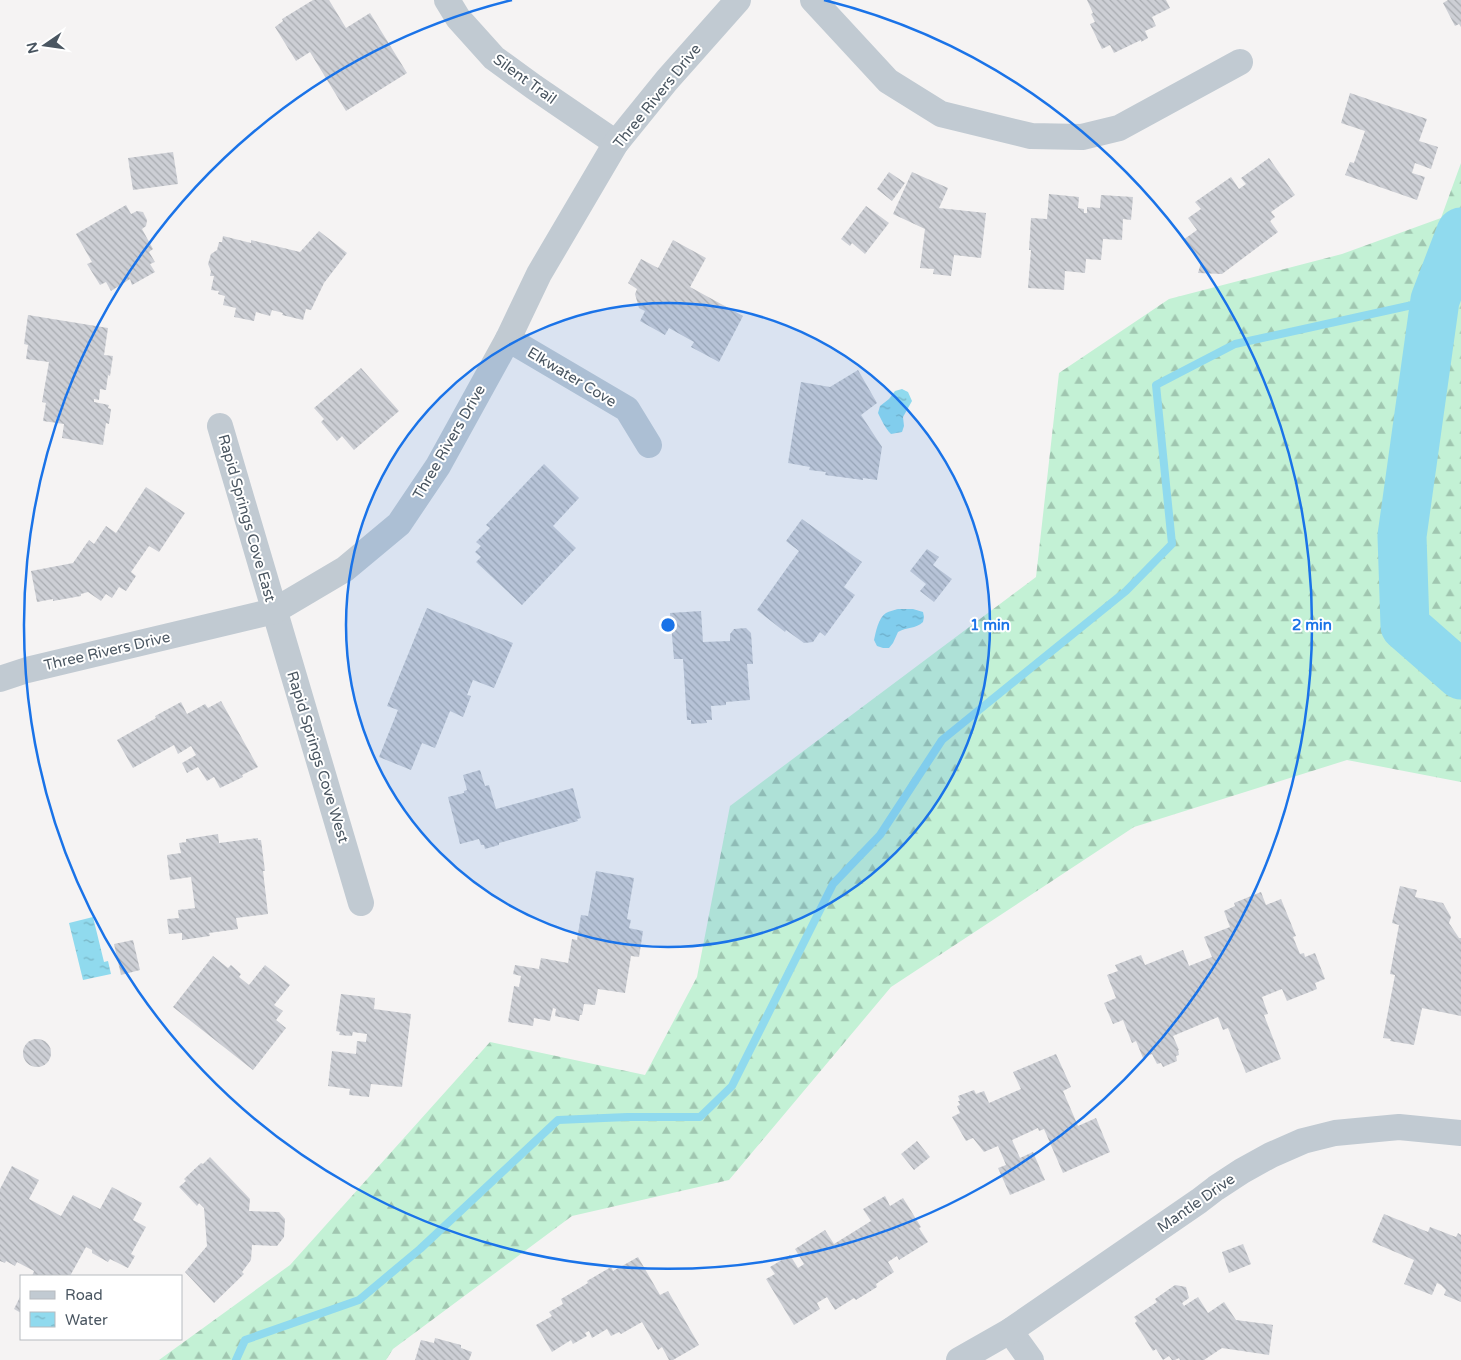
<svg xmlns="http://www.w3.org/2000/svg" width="1461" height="1360" viewBox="0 0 1461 1360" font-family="'Varela Round',sans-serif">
	<defs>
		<pattern id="forest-firs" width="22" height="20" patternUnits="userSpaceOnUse" patternTransform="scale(1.25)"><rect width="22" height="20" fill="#c3f1d5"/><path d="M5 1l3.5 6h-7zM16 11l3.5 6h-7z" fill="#a0c6b0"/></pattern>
		<pattern id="water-ripples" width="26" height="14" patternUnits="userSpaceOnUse" patternTransform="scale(1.25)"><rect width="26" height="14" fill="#90daee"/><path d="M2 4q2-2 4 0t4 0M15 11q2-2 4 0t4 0" fill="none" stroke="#78b4c4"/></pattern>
		<pattern id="building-back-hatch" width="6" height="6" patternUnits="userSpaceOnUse" patternTransform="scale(1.25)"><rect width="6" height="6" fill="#cdcfd5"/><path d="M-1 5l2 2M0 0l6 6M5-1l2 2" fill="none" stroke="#a8abb0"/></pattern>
	</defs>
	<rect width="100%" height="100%" fill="#f5f3f3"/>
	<polygon fill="url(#forest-firs)" points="1461,163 1461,782 1347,760 1134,827 891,987 729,1180 572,1216 393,1349 386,1360 159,1360 290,1265 490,1042 645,1075 697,977 730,806 1036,577 1059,373 1169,299 1342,254 1441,218"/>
	<g fill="url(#water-ripples)">
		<path d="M902,389l6,3 4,9 -9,16 1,9 -2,6 -11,2c-6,-6 -9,-13 -13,-21l2,-7 9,-7 6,-8z"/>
		<path d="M898,609h15l10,3 1,5 -1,5c-7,7 -17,5 -25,10l-5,11 -4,5h-6l-6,-2 -3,-6c2,-8 4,-22 12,-27 3,-2 9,-3 12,-4z"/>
		<polygon points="93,917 104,962 108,961 111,974 83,980 69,923"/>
	</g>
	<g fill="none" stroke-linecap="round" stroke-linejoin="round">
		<polyline stroke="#90daee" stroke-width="8" points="236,1360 245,1340 359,1300 420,1249 558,1120 627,1117 700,1117 732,1086 833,884 880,835 942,740 1126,591 1172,544 1156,385 1235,344 1435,300"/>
		<polyline stroke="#90daee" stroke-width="49" points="1461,232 1435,300 1402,536 1405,626 1461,675"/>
	</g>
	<g fill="url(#building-back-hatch)">
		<polygon points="313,0 329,0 346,28 370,13 407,73 346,111 310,52 296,61 275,27 283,21 282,19"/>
		<polygon points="1087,0 1166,0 1170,8 1152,17 1156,26 1145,31 1148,38 1141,42 1141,40 1114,53 1110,45 1102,49 1090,24 1095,22 1091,14 1093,13"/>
		<polygon points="1448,0 1461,0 1461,27 1459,24 1455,26 1443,3"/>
		<polygon points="1350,93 1427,119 1419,141 1438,147 1431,169 1415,163 1412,173 1425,177 1417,200 1345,175 1350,162 1354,163 1365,131 1341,123"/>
		<polygon points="173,152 178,184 133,190 128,158"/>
		<polygon points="1269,158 1295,195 1271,212 1275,217 1270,221 1278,232 1222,274 1198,273 1201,263 1183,240 1197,230 1188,218 1201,209 1195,202 1231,177 1239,189 1246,184 1241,178"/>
		<polygon points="889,172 905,183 892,201 877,189"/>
		<polygon points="912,172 948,188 939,208 986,213 981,258 954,255 951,276 933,274 934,269 920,268 925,229 893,214"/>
		<polygon points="1049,194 1079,197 1078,208 1084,209 1084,213 1087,213 1087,207 1100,208 1101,195 1133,197 1131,220 1123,219 1122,240 1103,239 1101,260 1086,259 1085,273 1065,271 1064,290 1028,288 1031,250 1029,250 1031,218 1047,219"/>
		<polygon points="126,205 131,214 137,211 143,212 147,220 146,226 142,229 153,249 149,252 155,262 150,264 155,272 132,285 130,279 111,291 106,282 100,285 87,264 92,262 76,234"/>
		<polygon points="866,206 889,223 865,254 852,243 850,246 841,239"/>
		<polygon points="319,231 347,253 324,283 311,310 306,309 303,320 282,315 283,313 272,310 270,316 256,312 254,321 234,317 236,308 223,305 225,296 218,294 219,291 211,290 214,276 210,276 211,271 208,264 211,254 217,250 219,242 222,242 223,236 251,243 251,240 300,252"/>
		<polygon points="673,240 706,258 690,287 743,316 719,362 691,347 694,342 669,328 665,335 640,321 645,311 639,308 635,294 637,289 628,283 641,259 658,268"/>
		<polygon points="28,315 108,328 104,355 113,356 110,376 108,375 106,390 100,389 99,400 94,399 94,402 109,405 108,408 111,409 109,424 106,423 103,445 62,438 64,424 43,421 46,403 42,402 49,362 26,359 28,345 24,344"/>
		<polygon points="361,368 399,411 354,450 342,436 337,441 321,422 324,419 314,408"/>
		<polygon points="858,370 877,403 861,415 882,447 877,480 863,478 863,480 825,475 826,472 809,470 810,467 788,463 801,382 830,387"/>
		<polygon points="544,464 579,498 553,526 576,548 522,605 476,562 481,557 475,552 481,546 476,542 490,528 486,525"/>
		<polygon points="146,487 185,513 159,552 149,546 131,572 136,576 126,591 119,587 112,598 106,594 101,601 88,592 81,594 81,596 53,601 53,599 37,602 31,571 73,563 89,540 94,544 106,526 116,533"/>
		<polygon points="802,519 862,562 844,587 855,595 825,636 820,632 813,642 804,643 786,630 785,632 757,610 799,551 786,541"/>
		<polygon points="927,549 939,557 933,565 952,579 934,602 920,591 926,584 910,571"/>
		<polygon points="427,608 513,643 494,688 473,680 467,695 471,696 463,717 450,711 435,748 422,743 411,770 379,757 398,710 387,706"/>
		<polygon points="701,611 703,642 730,641 730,634 734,629 746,628 751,633 753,664 747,664 750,700 726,702 726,705 711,706 712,720 706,720 707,723 691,724 691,720 687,720 683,659 674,659 670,613"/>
		<polygon points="221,701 258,767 242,775 243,777 220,788 214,777 207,781 198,767 187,773 182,763 196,755 191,746 178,754 174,745 133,768 117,740 156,718 155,716 181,702 187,714 205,704 208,708"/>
		<polygon points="480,770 485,786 489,785 496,809 573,788 581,818 577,819 578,821 499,843 499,845 485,849 484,845 481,845 479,839 460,844 448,797 464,793 464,791 467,790 463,775"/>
		<polygon points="218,834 219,843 258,838 258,840 261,840 265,871 263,871 268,914 236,918 238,929 209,933 210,936 182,940 182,933 169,934 167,919 179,918 178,910 195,908 191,877 170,880 167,855 181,853 179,843 186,842 186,839"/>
		<polygon points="596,871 634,878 627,919 631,920 629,928 643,931 639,957 631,956 625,993 598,989 595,1005 584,1004 582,1015 580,1015 579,1021 555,1016 556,1009 553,1008 550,1021 534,1018 533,1026 508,1022 514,986 519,987 521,976 513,974 515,965 539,969 541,958 568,963 572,939 577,940 581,915 588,916"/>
		<polygon points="1400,886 1417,890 1415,897 1443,903 1451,917 1449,923 1459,938 1461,938 1461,1016 1422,1008 1414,1045 1390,1041 1391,1039 1383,1038 1395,975 1390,974 1399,925 1392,923"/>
		<polygon points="1261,892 1266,905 1281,899 1296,936 1293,937 1300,954 1304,953 1305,957 1315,953 1325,979 1315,983 1317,989 1287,1001 1282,989 1262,997 1268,1014 1264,1015 1281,1059 1246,1073 1228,1028 1223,1030 1218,1017 1173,1036 1179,1050 1178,1050 1179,1055 1176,1056 1177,1061 1163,1067 1161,1063 1157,1064 1152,1054 1143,1058 1136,1041 1132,1043 1123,1020 1113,1024 1104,1003 1116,998 1107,975 1118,971 1115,965 1141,955 1145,965 1183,950 1189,966 1212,957 1204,937 1230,927 1224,911 1235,906 1234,903"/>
		<polygon points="133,940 140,970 121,975 114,944"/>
		<polygon points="213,956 228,968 231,965 241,974 239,977 249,985 265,965 290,985 274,1005 283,1011 276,1020 286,1028 253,1070 173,1007"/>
		<polygon points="341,994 375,998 374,1009 411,1014 402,1087 371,1084 369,1097 349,1095 350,1089 328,1086 332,1051 356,1054 357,1041 366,1042 367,1034 353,1032 352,1036 339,1035 340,1032 336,1031"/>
		<circle cx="37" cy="1053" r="14"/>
		<polygon points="1056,1054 1071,1087 1063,1091 1078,1126 1096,1118 1110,1152 1063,1173 1044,1129 1039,1131 1038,1128 1012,1140 1020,1158 1033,1152 1045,1180 1010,1195 998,1168 1006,1165 998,1146 984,1152 973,1138 966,1141 952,1117 960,1113 957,1106 960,1105 958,1101 960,1101 958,1096 974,1090 976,1094 984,1091 989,1103 1021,1089 1013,1072"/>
		<polygon points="917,1141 930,1157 914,1170 901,1154"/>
		<polygon points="210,1157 250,1199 249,1211 279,1212 285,1219 284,1237 277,1246 252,1245 251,1260 242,1272 244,1274 214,1303 185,1272 207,1246 204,1208 199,1203 197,1206 179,1187 186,1181 184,1179 201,1163 203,1164"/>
		<polygon points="12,1166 39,1180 29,1199 61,1216 73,1195 100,1209 112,1187 142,1203 133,1220 146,1227 131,1254 135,1256 128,1268 110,1259 108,1262 92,1253 92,1250 86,1247 70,1276 32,1276 34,1271 17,1262 15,1266 6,1261 5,1263 0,1261 0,1189"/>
		<polygon points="885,1196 890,1206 903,1198 921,1227 919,1228 928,1242 899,1260 897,1256 888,1262 894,1272 876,1284 877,1287 856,1300 854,1298 835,1310 827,1297 817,1303 820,1309 794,1325 766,1279 775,1274 770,1267 790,1255 798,1268 804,1264 795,1249 825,1230 834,1244 871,1221 863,1209"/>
		<polygon points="1384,1214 1428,1232 1430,1227 1456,1237 1458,1233 1461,1235 1461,1302 1444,1295 1446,1290 1441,1285 1437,1283 1432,1295 1404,1284 1414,1260 1372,1242"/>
		<polygon points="1243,1244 1251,1264 1229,1273 1222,1252"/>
		<polygon points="638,1257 660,1295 668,1291 699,1345 673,1360 669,1360 662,1347 658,1350 642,1322 621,1334 619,1332 611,1336 607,1329 592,1338 589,1331 585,1333 587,1336 573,1344 571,1340 552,1352 536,1325 552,1316 549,1312 563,1304 561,1299 588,1283 587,1281 611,1267 613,1271"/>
		<polygon points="1175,1285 1186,1287 1189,1298 1182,1303 1184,1306 1198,1297 1208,1313 1224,1302 1236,1320 1273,1325 1269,1355 1222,1348 1204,1360 1180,1360 1179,1358 1175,1360 1172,1360 1169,1356 1163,1360 1156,1349 1153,1351 1135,1323 1137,1321 1134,1317 1157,1302 1155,1299"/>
		<polygon points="21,1295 21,1313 14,1309"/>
		<polygon points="435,1338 461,1345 461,1348 472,1352 469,1360 415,1360 421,1340 434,1343"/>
	</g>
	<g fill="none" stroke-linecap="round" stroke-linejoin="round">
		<g stroke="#c1cad2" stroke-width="26">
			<polyline points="447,0 458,18 494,58 534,87 616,143"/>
			<polyline points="813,0 888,81 941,114 1031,136 1082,137 1119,128 1240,62"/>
			<polyline points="508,339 627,409 649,445"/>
			<polyline points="220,426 361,903"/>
			<polyline points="0,679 27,670 274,611 345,569 399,524 438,466 508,339 539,274 616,143 667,80 738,0"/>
			<polyline points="1010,1331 1031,1360"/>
			<polyline points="959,1360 1010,1331 1199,1201 1216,1188 1242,1171 1271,1155 1303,1141 1335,1133 1399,1127 1461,1133"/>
		</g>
	</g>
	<circle cx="668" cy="625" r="322" fill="#1a73e8" fill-opacity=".12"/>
	<g fill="none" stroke="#1a73e8" stroke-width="2.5">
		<circle cx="668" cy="625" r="322"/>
		<path d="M824 0A644 644 0 1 1 512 0"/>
	</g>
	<g text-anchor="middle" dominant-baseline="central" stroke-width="4" stroke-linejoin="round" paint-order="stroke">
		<g font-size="15" fill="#4a5661" stroke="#fff">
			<text transform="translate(525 79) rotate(36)">Silent Trail</text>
			<text transform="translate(657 96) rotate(-51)">Three Rivers Drive</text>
			<text transform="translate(572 377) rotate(31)">Elkwater Cove</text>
			<text transform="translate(449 442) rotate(-60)">Three Rivers Drive</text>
			<text transform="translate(247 518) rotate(74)">Rapid Springs Cove East</text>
			<text transform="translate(107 651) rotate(-13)">Three Rivers Drive</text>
			<text transform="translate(318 757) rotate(73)">Rapid Springs Cove West</text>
			<text transform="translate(1196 1203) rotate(-35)">Mantle Drive</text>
		</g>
	</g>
	<circle cx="668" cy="625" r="8" fill="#1a73e8" stroke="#fff" stroke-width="2.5"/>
	<g font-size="15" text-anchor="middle" font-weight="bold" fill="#1a73e8" stroke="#fff" stroke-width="4" stroke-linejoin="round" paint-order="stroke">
		<text x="990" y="630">1 min</text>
		<text x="1312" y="630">2 min</text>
	</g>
	<rect x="20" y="1275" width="162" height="65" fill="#ffffff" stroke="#b7bbc0"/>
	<rect x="30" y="1291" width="25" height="8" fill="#c1cad2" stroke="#b7bbc0"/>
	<text x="65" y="1300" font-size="15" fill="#4a5661">Road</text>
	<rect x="30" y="1312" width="25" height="15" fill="url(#water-ripples)" stroke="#b7bbc0"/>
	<text x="65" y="1325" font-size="15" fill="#4a5661">Water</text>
	<g transform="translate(45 45) rotate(257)" stroke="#ffffff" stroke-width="4" paint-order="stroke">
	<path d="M0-4L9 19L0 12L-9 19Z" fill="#4a5661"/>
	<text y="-8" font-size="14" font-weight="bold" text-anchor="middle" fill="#4a5661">N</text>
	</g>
</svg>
